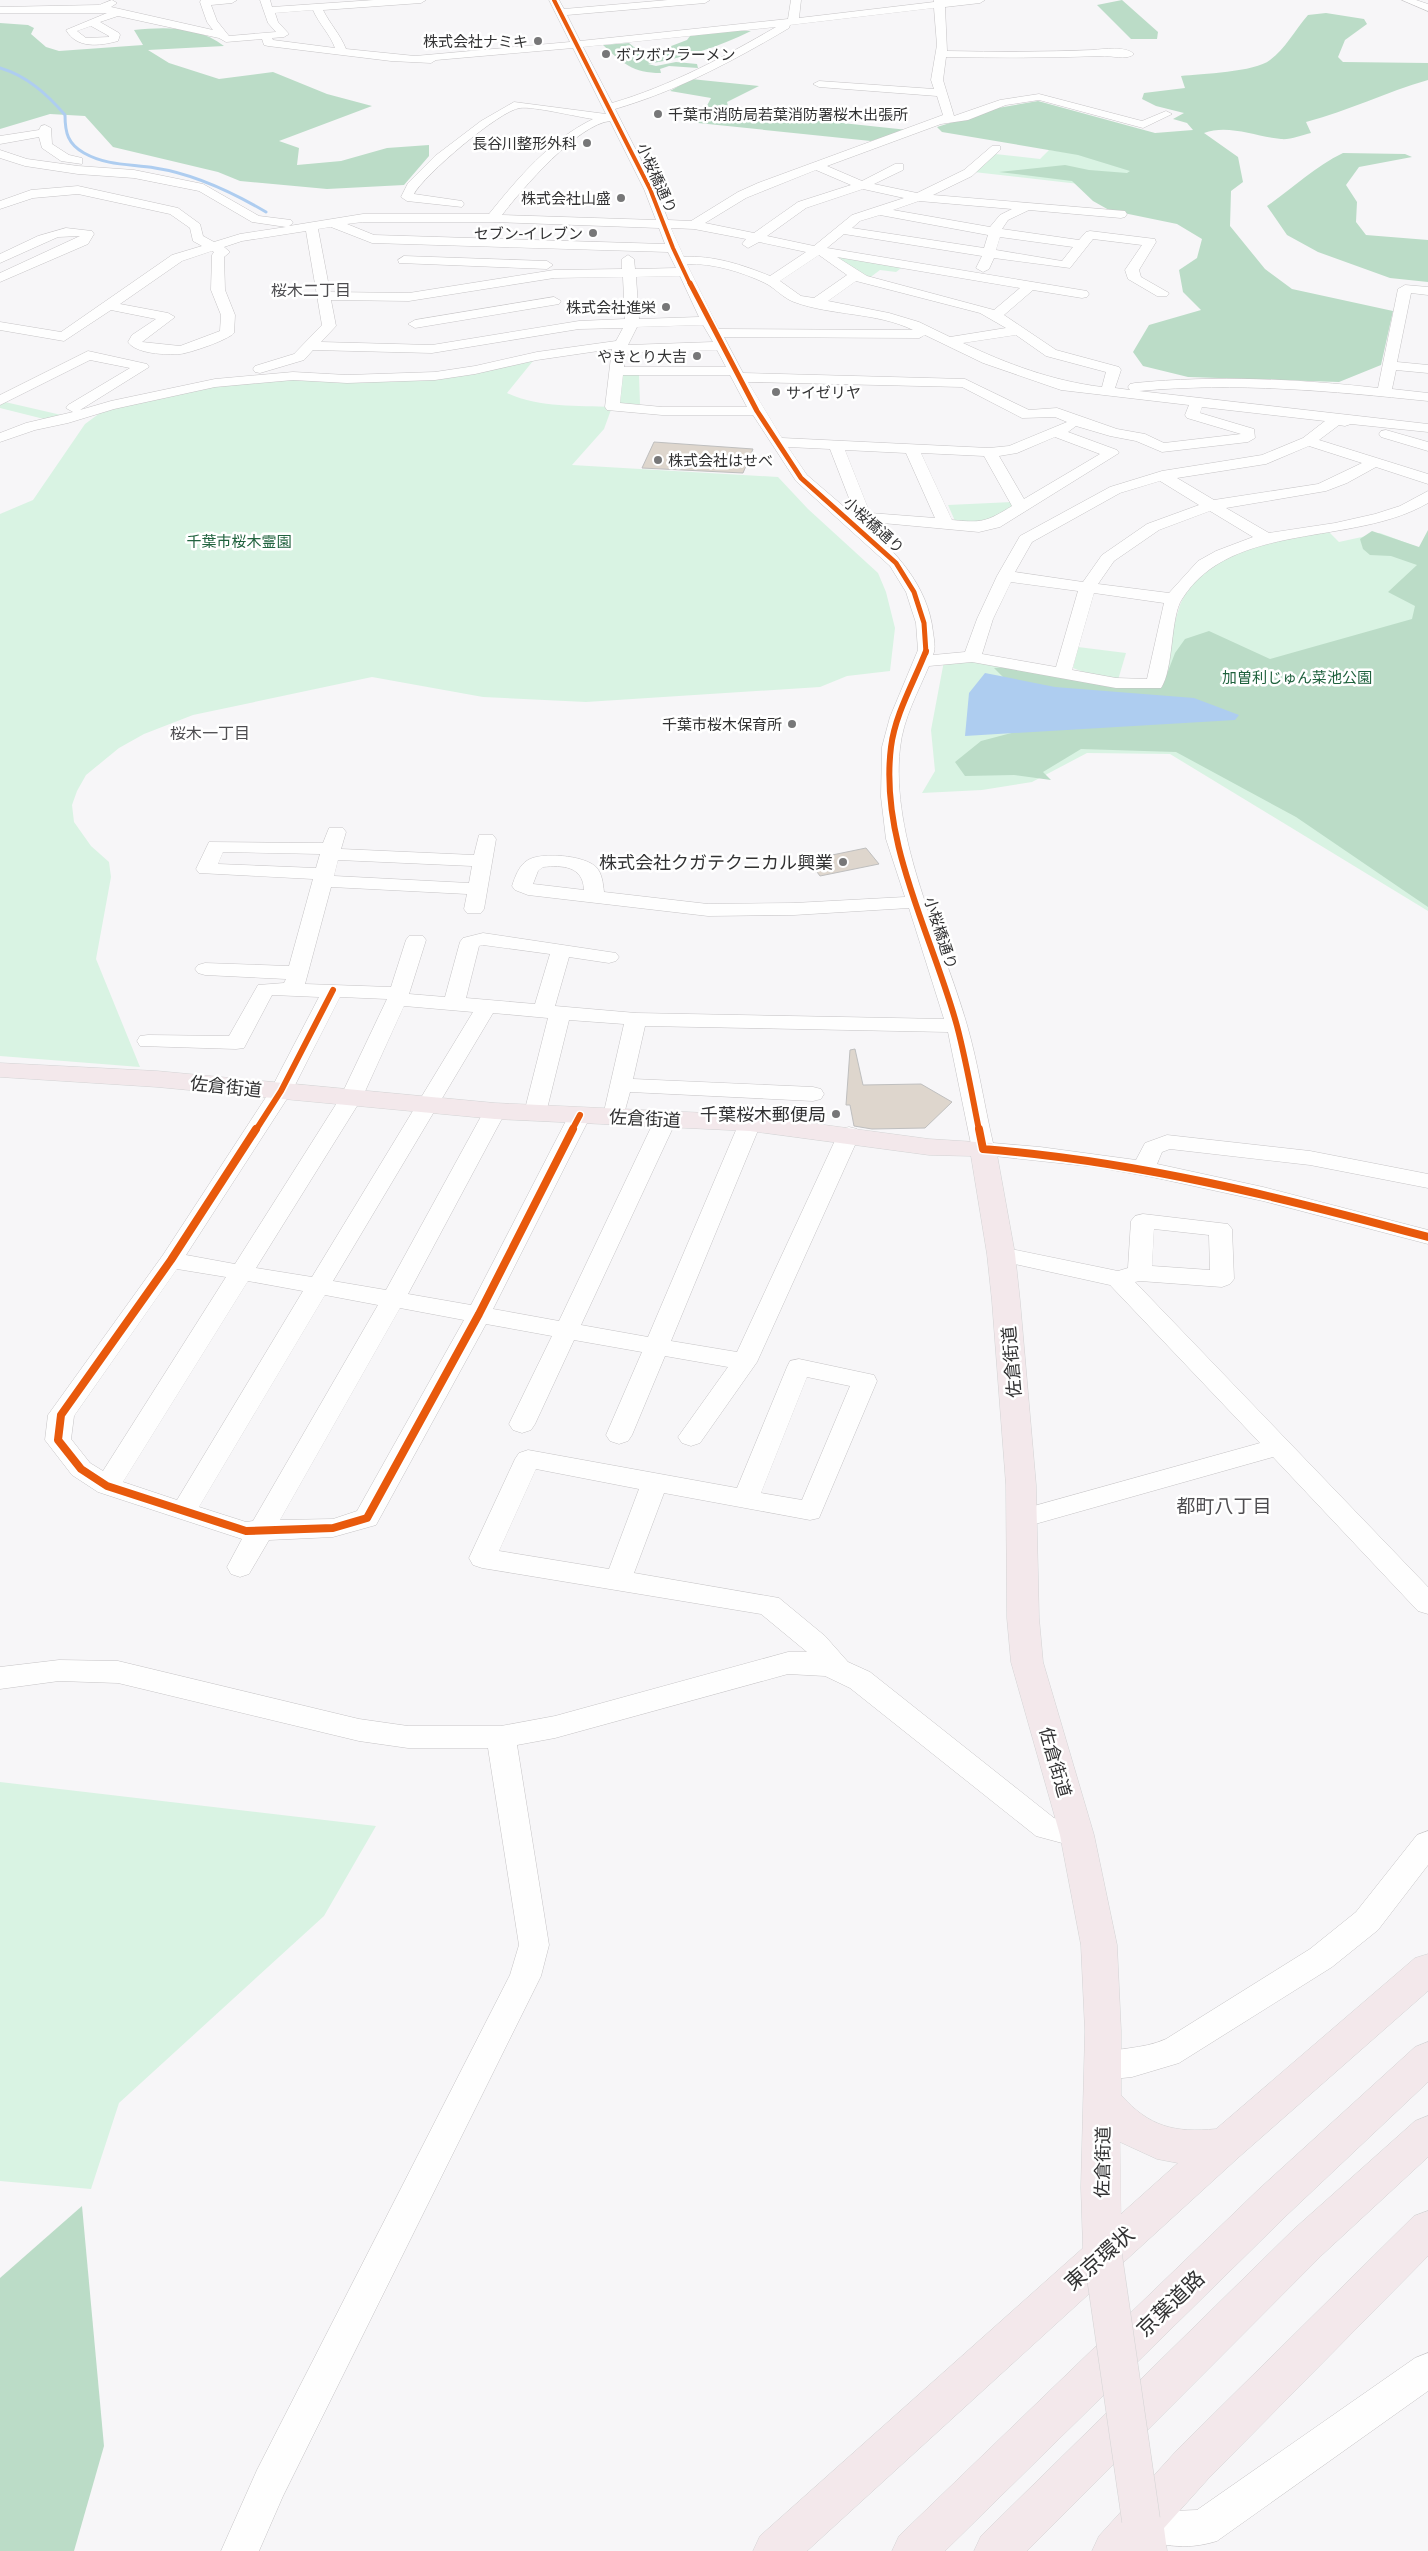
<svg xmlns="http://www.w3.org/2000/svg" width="1428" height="2551" viewBox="0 0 1428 2551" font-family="Ubuntu,'Noto Sans JP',sans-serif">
	<rect width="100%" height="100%" fill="#f7f6f8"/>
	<g fill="#d9f3e3">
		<polygon points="1049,150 1201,170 1079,184 974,172 995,154 1040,159"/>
		<polygon points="838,255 904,266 896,272 880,270 868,279 833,257"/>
		<path d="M537,356l-30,37c33,15 70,12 105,14l-8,22 -32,36 206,12 30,32 70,64 8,19 9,36 -5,43 -43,5 -27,11 -234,15 -103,-5 -111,-20 -179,38 -49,19 -25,14 -33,27 -9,16 -5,14 2,17 17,24 18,16 2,15 -15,82 44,108 -140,-11v-542l33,-14 52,-76 26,-19 104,-22 78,-7h142z"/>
		<polygon points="618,375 639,375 640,404 636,406 617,404"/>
		<polygon points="5,402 70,417 52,421 0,408 0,405"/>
		<polygon points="1012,502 1015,508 991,523 955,521 948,505"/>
		<path d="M1327,530l12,12 41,-9 48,18v360l-258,-157 -83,-1 -55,29 -50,8 -60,3 13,-22 -4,-41 13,-69 27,-2 147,27 44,1c5,-27 9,-56 18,-82 13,-33 55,-55 86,-65 19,-7 42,-7 61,-10z"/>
		<polygon points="1078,647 1126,653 1118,680 1086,673 1073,668"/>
		<polygon points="0,1782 376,1826 324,1916 119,2103 91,2189 0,2181"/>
	</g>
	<g fill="#bbdcc7">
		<polygon points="1122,0 1158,32 1157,39 1131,39 1097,5"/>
		<path d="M1326,13l38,6 3,5 -22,16 -7,17 5,5 85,1v17c-42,12 -80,31 -122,42l5,11c-9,2 -21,7 -30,6 -25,-2 -52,-15 -77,-6l34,24 5,25 -12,9 -1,35 35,43 27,20 101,22 -12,54 -42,17 -151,-5 -45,-11 -10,-14 16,-27 52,-15 -18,-18 -4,-22 18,-12 5,-19 -25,-15 -68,-14 -16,-9 -21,-20 -73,-9 66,-7 24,5 38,3 3,-2 -52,-16 -136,-23 -5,-5 61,-19 40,-7 117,32 38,-3 -6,-7 -14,-4 11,-6 -28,-7 -14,-7 2,-6 41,-5 -4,-12c20,-2 74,-4 89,-16 15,-11 25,-30 38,-45z"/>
		<path d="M0,23l28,2 6,3 -3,6 15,13 13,4 84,-6 -9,-15c32,-3 64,-4 90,16l-76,4 21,13 50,16 54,-7 54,22 45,12 -93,35 20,7 -2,17 44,-4 46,-13 42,-3v11l-25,29 -77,4 -87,-8 -22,-9 -105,-25 -28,-31 -35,-2 -50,15z"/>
		<path d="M730,30l21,1c-32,16 -68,27 -103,33l8,2 20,-4 21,2 1,4 -29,-2 -9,3 1,4c-28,0 -39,-10 -58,-28l26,-2 16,13 42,-16 3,-4z"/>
		<polygon points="691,79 759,86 727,102 729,111 908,130 871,141 698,123 711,98 670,91"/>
		<path d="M1343,153l62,1 7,3 -53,10 -13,18 11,17 -1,20 10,13 62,5v42l-38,-4 -72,-26 -31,-17 -20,-29c26,-18 47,-39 76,-53z"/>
		<polygon points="1428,530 1428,907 1296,817 1176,752 1081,749 1043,772 1051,780 1014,775 965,776 955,762 981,741 1026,729 1097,698 1006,680 994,668 1011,667 1116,683 1162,687 1175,653 1185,639 1209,631 1270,659 1412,619 1415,606 1388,592 1417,565 1391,556 1370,555 1363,549 1360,539 1372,531 1419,547"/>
		<polygon points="82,2206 104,2446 74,2551 0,2551 0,2278"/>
	</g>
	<polygon fill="#aecdf0" points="985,673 1055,687 1194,698 1239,715 1235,720 965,736 969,693"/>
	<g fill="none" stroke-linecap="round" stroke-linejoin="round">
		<path stroke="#aecdf0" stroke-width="3" d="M0,68c27,8 47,26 65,47 0,18 3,29 19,38 23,13 47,11 71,15 40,6 77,24 111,44"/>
	</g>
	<g fill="#ded6cd" stroke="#bfbfbf">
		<polygon points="654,442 753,449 743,473 642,468"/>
		<polygon points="866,848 879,864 820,876 808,860"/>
		<polygon points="855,1049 863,1085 921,1084 952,1102 925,1128 872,1129 854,1126 850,1105 846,1105 850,1050"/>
	</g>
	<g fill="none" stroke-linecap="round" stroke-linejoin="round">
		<defs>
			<g id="minor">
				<path d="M112,0l5,3 -6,4 102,23 -6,-8 -7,-20 1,-2h36l-5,3 -21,2 6,16 12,15 47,-4 -8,-9 -8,-23h10l2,7 102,-7h52l-5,3 -98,7c7,14 17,24 23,39l69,7 155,-14 -21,-42h10l5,9 104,-9h42l-5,3 -138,12 13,26 208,-22 3,-19h10l-2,18 135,-16v-2h51l-5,3 -35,4 2,44c49,1 97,1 146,-1 11,-1 33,-4 41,4 -7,7 -24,1 -33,2 -52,2 -103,2 -155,1l-3,23 11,36 46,-16 39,-6 103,27 24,-10 6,3 -29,14 -104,-28 -33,5 -38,15 -27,4 -114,42 35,15 33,-17h8v6l-29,14 43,9 47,-23 28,-24h8v4l-28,26 -39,19 192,16 2,3 -2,3 -4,1 -92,-8 -21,10 -6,9 77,11 7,-8 4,-1 65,8 1,3 -17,28 2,7 28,16 -2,3h-10l-29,-17 -3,-9 17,-25 -49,-6 -23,29 -76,-10 -5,11 -6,3 -7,-4 6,-12 -138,-22 -17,14 260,43 2,3 -2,3 -5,1 -49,-8 -29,25 52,35 63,17 2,3 -6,18 15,2 -2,-3 2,-3 5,-1c81,-8 162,-4 243,5l20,-99 7,-4 23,2v8l-17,-2 -14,69 31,3v8l-32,-3 -4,19 36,4v8c-97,-10 -192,-19 -289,-10l289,33v8l-77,-8 -6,2 -6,-1 -20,15 109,34v10l-52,-17 -29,16 -21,8 -100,17 43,25 66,-10 40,-9 25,-8 28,-15v12c-75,44 -196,17 -246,96 -12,18 -8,70 -21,89h-45l-144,-26 -43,4c-11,26 -26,53 -29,82 -10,90 42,190 67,277 11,38 17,79 26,118l47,4 96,13 9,-17 22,-8 143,16 118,23v14l-118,-23 -140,-16 -8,3 -5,12 106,23 165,43v14l-165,-43 -111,-24 -56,-10 -121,-13 -3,-5 -24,-117 -303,-6 -12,53 180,8 8,2 3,5 -3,5 -8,2 -183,-9 -8,29 -8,2 -8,-2 -3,-5 21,-92 -55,-4 -23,93 -3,5 -8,2 -8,-2 -3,-5 24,-95 -55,-5 -160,268 53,9 98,-179 3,-5 8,-2 8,2 3,5 -98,183 63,11 98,-190 3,-5 8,-2 8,2 3,5 -98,194 66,12 96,-202 3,-5 8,-2 8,2 3,5 -96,206 67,12 91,-214 3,-5 8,-2 8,2 3,5 -90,218 66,11 101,-218 3,-5 8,-2 8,2 3,5 -103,228 -57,81 -9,3 -9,-3 -4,-6 50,-70 -63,-11 -33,79 -4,6 -9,3 -9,-3 -4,-6 36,-83 -68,-12 -39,84 -4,6 -9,3 -9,-3 -4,-6 43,-88 -66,-12 -110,201 -43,12 -64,3 -20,34 -9,3 -9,-3 -4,-7 15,-28 -144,-47 -26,-17 -27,-35 3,-25 115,-160 107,-164 49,-94 -47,-2 -28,53 -8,1 -96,-3 -3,-5 3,-5 8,-1 81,1 29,-51 26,-2 2,-4 -81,-4 -7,-2 -3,-4 3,-4 7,-2 84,3 24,-87 -114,-6 -3,-4 13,-27 114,1 6,-15h14l3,4 -5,17 133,6 5,-20h14l3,4 -12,70 -3,4h-14l-3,-4 3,-15 -136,-7 -26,97 86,3 15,-47 3,-4h14l3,4 -17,54 36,3 15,-55 3,-4 20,-5 133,20 3,4 -3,4 -7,2 -40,-6 -14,49 81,7 308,6 -35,-111 -115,7 -86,1 -180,-21 -13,-5 -3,-4c3,-9 7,-21 16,-26 13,-8 56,-5 68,7 6,6 7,16 8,25l104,12 86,-1 111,-6 -19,-58 -5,-42 1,-50 8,-30 28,-67 -2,-27 -10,-31 -16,-26 -94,-85 -43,-66h-91l-55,-5 -2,-3 7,-58 -75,11 -62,14 -40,6 -88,3 -54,-3 -78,7 -101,22 -46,14 -33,7 -35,12v-9l26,-10 47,-11 -7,-4 2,-3 62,-37 -40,-8 -90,45v-10l88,-44 59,13 2,3 -69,43 31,-9 104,-22 78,-7 54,3 88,-3 40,-6 62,-14 79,-11 7,-13 -44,1 -147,24 -119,-3 -9,10 -44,13 -5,-1 -2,-3 2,-3 39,-12 28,-29 -16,-94 -64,10 -18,6 6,5 -6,5 1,33 10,25 -1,18c-6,7 -44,20 -54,21 -14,1 -44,0 -52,-12l4,-7 24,-16 -45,-9 -47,31 -64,-11v-8l61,10 111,-77 30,-9 -9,-5 -3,-13 -20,-14 -92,-20 -45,4 -33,11v-8l31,-11 47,-4 100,22 22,16 3,12 11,6 26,-8 46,-7 -34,-5 -53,-31 -65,-13 -56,-4 -53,-8 -25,-8v-8l27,9 51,7 56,4 69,14 56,32 32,4 2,3 -4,3 74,-12h126c29,-36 61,-74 104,-95 -16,-2 -60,-13 -73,-11 -20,2 -97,68 -106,86l48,7 2,3 -2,3 -55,-6 -6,-4 7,-14 27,-27 46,-35 33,-19 92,12 -33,-66 -137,12 -5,3 -40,-2 -123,-15 -4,-1 -2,-6 -36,3 -7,-4 -101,-22 -18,6 19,11 1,2 -2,6c-19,5 -41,8 -52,-11l41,-17h-107v-6l99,-2zM934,8l3,37 -6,35 3,9 -115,-8 -6,3 6,3 118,9 6,19 -185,68 -20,9 -47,29 -23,-1 -12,-31 -41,-80c62,-18 118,-48 174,-81l1,-3zM313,10c6,14 17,24 22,38l-62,-8 -1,-2 12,-1 5,-3 -11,-12 -3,-9zM91,26l18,10v1l-23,1 -9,-7zM776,27c-52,30 -106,59 -164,76l-29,-56zM610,121l34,68 12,31 -154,-5c20,-26 76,-91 108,-94zM816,170l35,15 -53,17 -44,31 -49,-10 41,-25zM863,189l41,9 -52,17 -38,31 -47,-10 39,-28zM919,201l93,8 -12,6 -10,12 -97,-17zM880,215l108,20 -4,13 -132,-20 8,-7zM363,222h130l166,6 6,16 -291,-9 -27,-11zM331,227l41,16 296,9 8,16 -41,1 -1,-10 -6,-4 -6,4v10l-68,1 -145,23 -79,-1 -12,-63zM671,228l23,1 52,10 -4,5 6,4 11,-6 47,10 -36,24c-27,-11 -57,-21 -86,-19zM1000,237l73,10 -11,14 -66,-11zM212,251l2,1 -2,3 -1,35 10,25 -1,16 -40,15 -38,-4 33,-25 -7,-4 -48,-9 62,-43zM819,255l28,20 -33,23 -13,-2 -21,-15zM837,257l183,31 -26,22 -127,-34zM687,264c26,-1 55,8 78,19 10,5 18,15 29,19 38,14 82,10 119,28l-194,-1zM680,276l19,41 -60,2 -3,-42zM623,277l2,42 -46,2 -147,24 -111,-3 15,-16 -5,-26 78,1 145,-23zM856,281l124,32 26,15 -56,9 -31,-15 -30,-9 -61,-12zM703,325l10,17 -85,3 9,-18zM925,335l58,28 78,27 128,15 -4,10 2,3 54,16 -77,9 -19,-9 -28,-5 -60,-21 -28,2 -64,-31 -222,-6 -19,-36 195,1zM1016,335l30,21 60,16 -4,15c-49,-6 -95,-23 -139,-44zM717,350l9,17h-102l1,-14zM623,375h107l17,32h-85l-42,-4zM748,382l214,5 60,31 33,-1 12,5 -58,24 -20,2 -207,-10zM1202,407l123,14 -22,17 -41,17 -100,16 -52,16 -90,49 -23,40 -20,43 -12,33 -32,3c3,-7 1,-15 0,-23 -5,-47 -38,-81 -72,-111l118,11 21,-5 119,-74 -2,-3 -49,-18 8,-6 34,10 26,5 26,11 86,-10 7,-4 -1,-9 -54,-16zM1055,437l45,17 -76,45 -25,-43 18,-3zM1309,446l53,17 -44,21 -104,16 -37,-22 89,-14zM788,447l42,2 24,62h-5l-42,-36zM845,450l61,3 29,65 -65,-5zM921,453l63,3 28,50c-26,16 -30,17 -60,14zM1160,481l39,24 -52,19 -45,31 -19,27 -68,-10 17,-30 88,-49zM1210,511l43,26 -37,14 -18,10 -29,32 -71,-9 16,-23 45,-31zM1011,582l67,9 -22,76 -74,-13 11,-35zM1094,593l70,10 -17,76 -31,-1 -44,-8zM223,852l97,2 -4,14 -98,-4zM338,860l134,6 -3,17 -135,-7zM543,867c20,-2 40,-1 41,23l-51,-6 5,-13zM483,945l67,9 -15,50 -69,-6 13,-52zM340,997l47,2 -47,99 -105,166 -49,-9 106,-164zM404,1006l69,6 -161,265 -56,-9 106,-170zM177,1269l49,8 -123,194 -13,-8 -19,-24 3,-23zM248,1281l55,10 -126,209 -54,-18zM325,1295l53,10 -125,216 -7,1 -47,-15zM400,1308l64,12 -107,191 -24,8 -53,1z"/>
				<polygon points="1402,0 1416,0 1428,4 1428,11"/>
				<polygon points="45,125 51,128 52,144 69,155 82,158 82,164 61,161 42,148 39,137 0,144 0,136 39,130 41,126"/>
				<polygon points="66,228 92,231 94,234 88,244 0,282 0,273 80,236 58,237 0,263 0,254 38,236"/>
				<polygon points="404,256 547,261 553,265 547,269 399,263 398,260"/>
				<polygon points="554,297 561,301 559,304 415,328 408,324 415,320"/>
				<polygon points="1386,430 1428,442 1428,451 1381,437 1379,434 1381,431"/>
				<path d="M1143,1214l85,10 4,5 2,50 -4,5 -8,3 -82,-6 -5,1 293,305v27l-10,-3 -145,-154 -252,71 -9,-2 -4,-7 4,-7 248,-69 -150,-158 -109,-24 -8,-2 -4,-5 4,-5 8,-2 117,24 10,-3 3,-47 4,-5zM1154,1229l55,6 1,35 -58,-4z"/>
				<path d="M799,1359l75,16 3,6 -58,137 -9,2 -146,-27 -30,80 145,25 46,38 23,26 22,10 184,146 34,9 4,8 -4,8 -11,4 -41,-11 -186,-148 -25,-12 -37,-2 -233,64 -38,7 32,200 -8,31 -258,520 -24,55h-38l36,-81 253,-495 9,-30 -31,-197h-80l-49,-7 -241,-58 -59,-2 -59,8v-22l59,-7 59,1 241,58 49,7h93l54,-10 233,-64h19l-46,-38 -279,-46 -9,-3 -4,-7 46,-99 4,-6 9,-3 209,38 50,-121 3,-6zM807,1377l43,9 -48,114 -41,-7zM536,1469l103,20 -30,80 -110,-18z"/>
				<path d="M1428,1831v34l-50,65 -46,37 -153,96 -47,14 -29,3 -11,-4 -5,-10 5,-10c24,-9 50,-6 74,-17l144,-90 46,-37 61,-77z"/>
				<path d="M1428,2353v38l-211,150c-32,10 -59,5 -89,-8l-5,-13 5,-13 13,-5 31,9 25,-1 218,-152z"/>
			</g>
			<g id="highway">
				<path d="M0,1063l157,8 338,32 255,12 179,24 63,4 4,6 19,105 5,47 16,184 3,133 4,44 51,173 23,110 4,86v64c28,32 54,38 95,34l199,-171 13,-4v37l-189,166 -432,394h-54l7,-15 323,-288 -2,-61 4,-156 -4,-86 -21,-110 -49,-173 -4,-44 -1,-133 -14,-184 -5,-47 -16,-98 -42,-1 -179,-24 -255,-12 -338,-32 -157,-10zM1120,2142l37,17 21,4 -57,51z"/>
				<polygon points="1428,2042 1428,2082 1287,2215 945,2551 892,2551 899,2536 1259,2189 1415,2047"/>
				<polygon points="1428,2116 1428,2157 1322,2255 1027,2551 974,2551 981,2536 1294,2229 1415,2121"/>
				<polygon points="1428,2211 1428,2256 1208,2479 1164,2528 1167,2551 1092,2551 1099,2536 1178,2449 1414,2216"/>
			</g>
		</defs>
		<use href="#minor" stroke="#c6c4c6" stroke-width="1"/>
		<use href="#highway" stroke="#d3d3d4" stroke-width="1"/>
		<use href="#minor" fill="#fefefe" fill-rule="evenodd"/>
		<use href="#highway" fill="#f3e8eb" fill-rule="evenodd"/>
		<defs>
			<polyline id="highway-bridge" points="1103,2256 1141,2520"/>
		</defs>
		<use href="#highway-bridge" stroke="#d3d3d4" stroke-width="39" stroke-linecap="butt"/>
		<use href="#highway-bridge" stroke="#f3e8eb" stroke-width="38"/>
		<defs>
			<polyline id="cycleway-far3" points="554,0 650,189 673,248 690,284"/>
			<polyline id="cycleway-far2" points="690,283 757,411 801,478 896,563 914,592 924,623 926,653"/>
			<g id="cycleway-far1">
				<path d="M926,651c-12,31 -31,63 -35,96 -12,95 42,190 66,279 9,34 15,69 22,104"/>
				<polyline points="256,1130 281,1091 333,990"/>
				<polyline points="572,1130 580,1115"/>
			</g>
			<g id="cycleway">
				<polyline points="256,1129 171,1260 61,1415 58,1440 81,1469 107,1486 246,1531 333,1528 367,1518 479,1314 573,1129"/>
				<path d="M979,1129l4,20c152,12 298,48 445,88"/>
			</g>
		</defs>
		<use href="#cycleway-far3" stroke="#fff" stroke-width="5"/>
		<use href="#cycleway-far2" stroke="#fff" stroke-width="7"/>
		<use href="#cycleway-far1" stroke="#fff" stroke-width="9"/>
		<use href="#cycleway" stroke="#fff" stroke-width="11"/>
		<use href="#cycleway-far3" stroke="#e8590c" stroke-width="4"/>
		<use href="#cycleway-far2" stroke="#e8590c" stroke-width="5"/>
		<use href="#cycleway-far1" stroke="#e8590c" stroke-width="6"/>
		<use href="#cycleway" stroke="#e8590c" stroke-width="8"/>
	</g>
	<g fill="#777778" stroke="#fff" stroke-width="2">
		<circle cx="538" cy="41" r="5"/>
		<circle cx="606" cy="54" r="5"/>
		<circle cx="658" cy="114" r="5"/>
		<circle cx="587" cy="143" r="5"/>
		<circle cx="621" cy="198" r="5"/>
		<circle cx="593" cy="233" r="5"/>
		<circle cx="666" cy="307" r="5"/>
		<circle cx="697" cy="356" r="5"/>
		<circle cx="776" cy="392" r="5"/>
		<circle cx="658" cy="460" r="5"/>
		<circle cx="792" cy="724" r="5"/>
		<circle cx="843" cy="862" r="5"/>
		<circle cx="836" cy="1114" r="5"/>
	</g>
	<g text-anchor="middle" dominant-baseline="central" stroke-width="5" stroke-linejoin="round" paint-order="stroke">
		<g font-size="15" fill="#323233" stroke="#fff" text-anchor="end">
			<text x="528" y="41">株式会社ナミキ</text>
			<text x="616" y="54" text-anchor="start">ボウボウラーメン</text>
			<text x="668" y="114" text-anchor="start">千葉市消防局若葉消防署桜木出張所</text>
			<text x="577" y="143">長谷川整形外科</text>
			<text x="611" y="198">株式会社山盛</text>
			<text x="583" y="233">セブン-イレブン</text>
			<text x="656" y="307">株式会社進栄</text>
			<text x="687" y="356">やきとり大吉</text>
			<text x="786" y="392" text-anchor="start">サイゼリヤ</text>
			<text x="668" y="460" text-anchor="start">株式会社はせべ</text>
			<text x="782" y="724">千葉市桜木保育所</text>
		</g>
		<g font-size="15" fill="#323233" stroke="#fff">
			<text transform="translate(657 178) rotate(66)">小桜橋通り</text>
			<text transform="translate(874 525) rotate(42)">小桜橋通り</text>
			<text transform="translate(941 933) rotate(72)">小桜橋通り</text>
		</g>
		<g font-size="15" fill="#20623e" stroke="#fff">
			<text x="239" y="541">千葉市桜木霊園</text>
			<text x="1297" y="677">加曽利じゅん菜池公園</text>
		</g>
		<g font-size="16" fill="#4e4d50" stroke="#fff">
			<text x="311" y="290">桜木二丁目</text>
			<text x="210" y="733">桜木一丁目</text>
		</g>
		<g font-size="18" fill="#323233" stroke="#fff" text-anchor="end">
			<text x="833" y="862">株式会社クガテクニカル興業</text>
			<text x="826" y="1114">千葉桜木郵便局</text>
		</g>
		<g font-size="18" fill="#323233" stroke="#fff">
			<text transform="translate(226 1086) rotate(6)">佐倉街道</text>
			<text transform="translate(645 1118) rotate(3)">佐倉街道</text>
			<text transform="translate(1011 1362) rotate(-95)">佐倉街道</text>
			<text transform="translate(1056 1762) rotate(74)">佐倉街道</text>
			<text transform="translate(1102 2162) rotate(-89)">佐倉街道</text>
		</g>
		<g font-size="19" fill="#4e4d50" stroke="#fff">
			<text x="1224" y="1506">都町八丁目</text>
		</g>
		<g font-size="21" fill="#323233" stroke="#fff">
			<text transform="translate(1099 2258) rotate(-41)">東京環状</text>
			<text transform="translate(1170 2303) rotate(-44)">京葉道路</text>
		</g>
	</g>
</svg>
